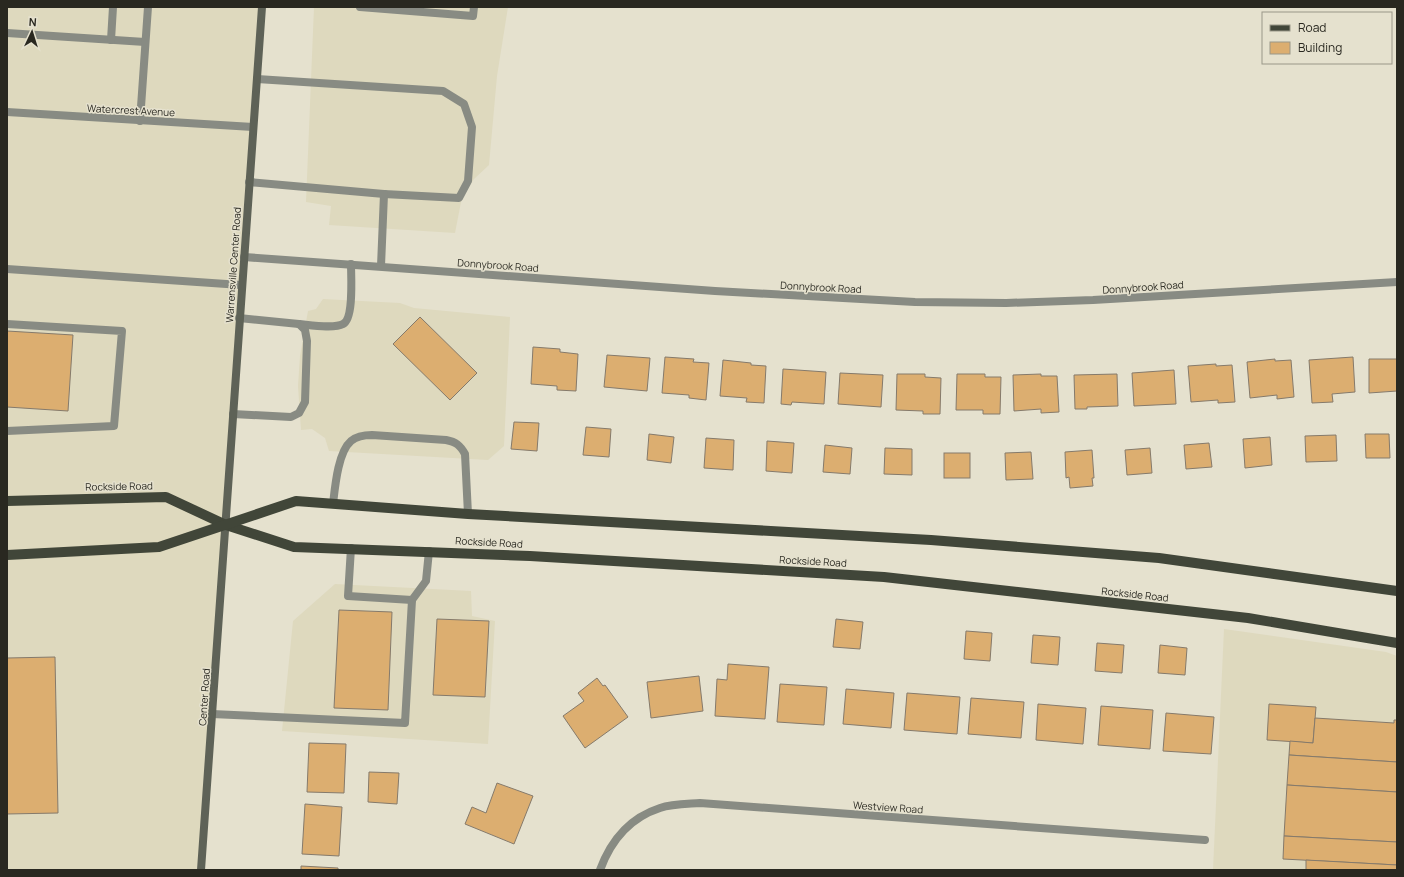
<svg xmlns="http://www.w3.org/2000/svg" width="1404" height="877" viewBox="0 0 1404 877" font-family="Manrope,sans-serif">
	<rect width="100%" height="100%" fill="#e5e1ce"/>
	<g fill="#ded9be">
		<polygon points="7,7 262,7 201,870 7,870"/>
		<polygon points="314,7 508,7 497,76 489,165 474,179 462,197 455,233 329,225 331,206 306,202"/>
		<polygon points="323,299 400,303 414,308 510,317 504,446 488,460 329,451 325,438 312,429 301,430 298,386 300,356 308,311 316,309"/>
		<polygon points="335,584 471,591 472,616 495,621 488,744 282,731 293,621"/>
		<polygon points="1224,629 1386,652 1397,656 1397,870 1213,870"/>
	</g>
	<g fill="#dcae70" stroke="#857a6b">
		<polygon points="420,317 477,373 450,400 393,344"/>
		<polygon points="7,331 73,335 68,411 7,407"/>
		<polygon points="533,347 560,349 560,352 578,354 576,391 557,390 557,386 531,384"/>
		<polygon points="607,355 650,358 647,391 604,387"/>
		<polygon points="665,357 694,359 693,362 709,363 706,400 689,398 689,395 662,393"/>
		<polygon points="1353,357 1355,392 1332,394 1333,402 1312,403 1309,360"/>
		<polygon points="1275,359 1275,361 1291,360 1294,397 1277,399 1277,395 1250,398 1247,362"/>
		<polygon points="1369,359 1397,359 1397,391 1369,393"/>
		<polygon points="723,360 751,363 751,365 766,366 764,403 746,402 747,398 720,396"/>
		<polygon points="1216,364 1216,366 1232,365 1235,402 1218,403 1218,400 1191,402 1188,366"/>
		<polygon points="783,369 826,372 824,404 792,402 791,405 781,404"/>
		<polygon points="1174,370 1176,404 1134,406 1132,373"/>
		<polygon points="840,373 883,375 881,407 838,404"/>
		<polygon points="897,374 925,374 925,377 941,378 940,414 923,414 923,411 896,410"/>
		<polygon points="957,374 985,374 985,377 1001,377 1000,414 983,414 983,410 956,410"/>
		<polygon points="1041,374 1041,376 1057,376 1059,412 1041,413 1041,409 1014,411 1013,375"/>
		<polygon points="1117,374 1118,406 1087,407 1087,409 1075,409 1074,375"/>
		<polygon points="514,422 539,423 537,451 511,449"/>
		<polygon points="586,427 611,429 609,457 583,455"/>
		<polygon points="649,434 674,437 671,463 647,460"/>
		<polygon points="1365,434 1389,434 1390,458 1366,458"/>
		<polygon points="1336,435 1337,461 1306,462 1305,436"/>
		<polygon points="1270,437 1272,465 1245,468 1243,439"/>
		<polygon points="706,438 734,440 733,470 704,468"/>
		<polygon points="767,441 794,443 792,473 766,471"/>
		<polygon points="1209,443 1212,467 1186,469 1184,445"/>
		<polygon points="825,445 852,448 850,474 823,472"/>
		<polygon points="885,448 912,449 912,475 884,474"/>
		<polygon points="1150,448 1152,473 1127,475 1125,450"/>
		<polygon points="1092,450 1094,478 1092,478 1093,486 1070,488 1069,477 1066,478 1065,452"/>
		<polygon points="1031,452 1033,479 1006,480 1005,453"/>
		<rect x="944" y="453" width="26" height="25"/>
		<polygon points="339,610 392,612 388,710 334,708"/>
		<polygon points="437,619 489,621 485,697 433,695"/>
		<polygon points="836,619 863,622 860,649 833,647"/>
		<polygon points="966,631 992,633 990,661 964,659"/>
		<polygon points="1033,635 1060,637 1058,665 1031,663"/>
		<polygon points="1097,643 1124,645 1122,673 1095,671"/>
		<polygon points="1160,645 1187,648 1185,675 1158,673"/>
		<polygon points="55,657 58,813 7,814 7,658"/>
		<polygon points="728,664 769,667 765,719 715,716 717,679 727,680"/>
		<polygon points="699,676 703,711 651,718 647,682"/>
		<polygon points="597,678 603,686 605,685 628,717 585,748 563,716 584,701 578,693"/>
		<polygon points="780,684 827,687 824,725 777,722"/>
		<polygon points="846,689 894,693 891,728 843,724"/>
		<polygon points="907,693 960,697 957,734 904,730"/>
		<polygon points="971,698 1024,702 1021,738 968,734"/>
		<polygon points="1038,704 1086,708 1083,744 1036,740"/>
		<polygon points="1269,704 1316,707 1313,743 1267,740"/>
		<polygon points="1101,706 1153,710 1150,749 1098,745"/>
		<polygon points="1166,713 1214,717 1211,754 1163,751"/>
		<polygon points="1315,718 1394,723 1394,720 1397,720 1397,762 1289,755 1290,741 1313,743"/>
		<polygon points="309,743 346,744 344,793 307,792"/>
		<polygon points="1289,755 1397,762 1397,792 1287,785"/>
		<polygon points="369,772 399,773 397,804 368,802"/>
		<polygon points="497,783 533,796 514,844 465,824 472,807 486,813"/>
		<polygon points="1287,785 1397,792 1397,842 1284,836"/>
		<polygon points="305,804 342,807 339,856 302,854"/>
		<polygon points="1284,836 1397,842 1397,865 1283,859"/>
		<polygon points="1306,860 1397,865 1397,870 1306,870"/>
		<polygon points="301,866 338,868 338,870 301,870"/>
	</g>
	<g fill="none" stroke-linecap="round" stroke-linejoin="round">
		<g stroke="#888b83" stroke-width="8">
			<polyline points="360,7 473,16 474,7"/>
			<polyline points="7,33 145,42"/>
			<polyline points="111,40 113,7"/>
			<polyline points="257,79 443,91 464,104 472,127 468,181 459,198 384,194"/>
			<polyline points="140,121 148,7"/>
			<polyline points="249,182 384,194 381,266"/>
			<polyline points="7,269 241,285"/>
			<polyline points="7,324 122,331 114,426 7,431"/>
			<path d="M299,324c11,1 35,5 44,0 11,-5 8,-48 8,-60"/>
			<polyline points="233,414 291,417 299,413 305,402 307,341 305,330 299,324 239,318"/>
			<path d="M333,504c2,-17 5,-52 18,-63 6,-5 13,-6 21,-6l74,5c10,2 14,5 19,14l3,60"/>
			<polyline points="351,548 348,596 412,600"/>
			<polyline points="212,714 405,723 412,600 426,581 429,551"/>
		</g>
		<g stroke="#888b83" stroke-width="8">
			<polyline points="7,112 253,127"/>
			<polyline points="244,257 715,291 915,302 1006,303 1093,300 1397,282"/>
			<path d="M600,870c11,-30 29,-52 60,-62 12,-4 28,-4 40,-5l505,37"/>
		</g>
		<polyline stroke="#5e6257" stroke-width="8" points="201,870 262,7"/>
		<g stroke="#414639" stroke-width="10">
			<polyline points="7,501 166,497 226,525 294,547 530,556 884,577 1248,618 1397,643"/>
			<polyline points="7,555 159,547 296,501 468,514 931,540 1159,558 1397,591"/>
		</g>
	</g>
	<g text-anchor="middle" dominant-baseline="central" stroke-width="3" stroke-linejoin="round" paint-order="stroke">
		<g font-size="10" fill="#292820" stroke="#e5e1ce">
			<text transform="translate(131 110) rotate(3)">Watercrest Avenue</text>
			<text transform="translate(233 265) rotate(-86)">Warrensville Center Road</text>
			<text transform="translate(498 265) rotate(4)">Donnybrook Road</text>
			<text transform="translate(821 287) rotate(3)">Donnybrook Road</text>
			<text transform="translate(1143 287) rotate(-4)">Donnybrook Road</text>
			<text transform="translate(119 486) rotate(-1)">Rockside Road</text>
			<text transform="translate(489 542) rotate(3)">Rockside Road</text>
			<text transform="translate(813 561) rotate(3)">Rockside Road</text>
			<text transform="translate(1135 594) rotate(6)">Rockside Road</text>
			<text transform="translate(204 697) rotate(-86)">Center Road</text>
			<text transform="translate(888 807) rotate(4)">Westview Road</text>
		</g>
	</g>
	<rect width="1404" height="877" fill="none" stroke="#292820" stroke-width="16"/>
	<rect x="1262" y="12" width="130" height="52" fill="#e5e1ce" stroke="#9a9788"/>
	<rect x="1270" y="25" width="20" height="6" fill="#414639" stroke="#9a9788"/>
	<text x="1298" y="32" font-size="12" fill="#292820">Road</text>
	<rect x="1270" y="42" width="20" height="12" fill="#dcae70" stroke="#9a9788"/>
	<text x="1298" y="52" font-size="12" fill="#292820">Building</text>
	<g transform="translate(32 32) rotate(4)" stroke="#e5e1ce" stroke-width="3" paint-order="stroke">
	<path d="M0-3L7 15L0 10L-7 15Z" fill="#292820"/>
	<text y="-6" font-size="11" font-weight="bold" text-anchor="middle" fill="#292820">N</text>
	</g>
</svg>
